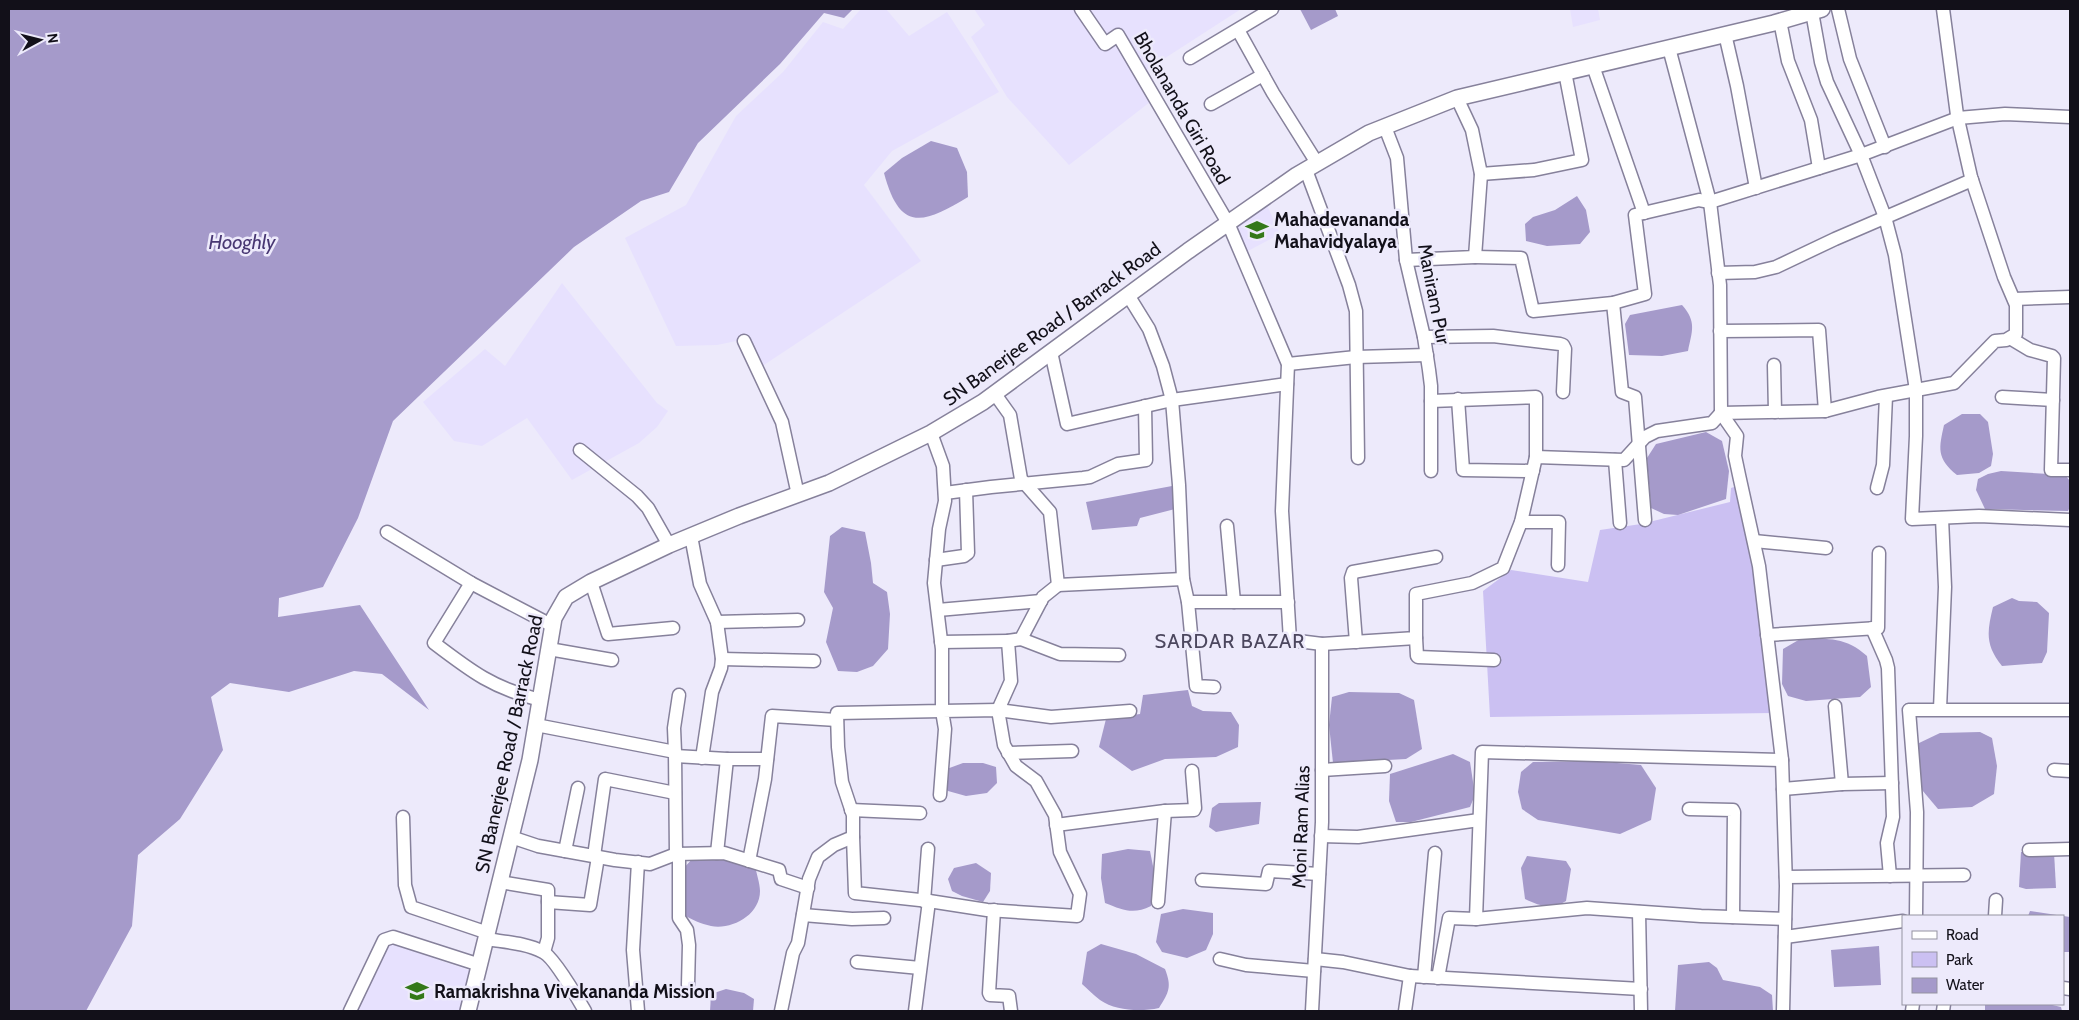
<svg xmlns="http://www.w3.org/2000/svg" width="2079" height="1020" viewBox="0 0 2079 1020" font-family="Cabin,sans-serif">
	<rect width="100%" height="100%" fill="#edeafb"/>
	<g fill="#e7e1fe">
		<polygon points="861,9 886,9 909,36 947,12 999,92 892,151 864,185 921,261 761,367 744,334 736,341 717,345 676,346 625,238 686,205 736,116 783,72 823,22 843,29"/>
		<polygon points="974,9 1076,9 1102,49 1117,43 1150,102 1069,165 1007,97 971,37 985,25"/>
		<polygon points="1085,9 1241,9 1145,71 1122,29 1106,38"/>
		<polygon points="1570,9 1598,9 1600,20 1573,27"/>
		<polygon points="1266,203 1280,234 1246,252 1234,225"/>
		<polygon points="562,283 657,403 668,411 657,427 639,443 572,480 527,418 482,446 454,441 423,402 485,349 505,366"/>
		<polygon points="392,944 474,972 463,1011 356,1011 386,947"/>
	</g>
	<polygon fill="#cbc0f2" points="1737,486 1757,565 1772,713 1490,717 1483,591 1511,570 1588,582 1600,530 1641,524 1730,502 1731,488"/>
	<g fill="#a59aca">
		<polygon points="9,9 853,9 844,18 824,13 780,64 698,143 669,192 641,201 574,247 393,421 358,518 323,587 279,598 278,617 360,605 429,710 382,674 354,671 289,692 230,683 211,697 223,750 180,819 138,855 132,926 86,1011 9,1011"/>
		<polygon points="1300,9 1335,9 1338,16 1311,30"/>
		<path d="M931,141l26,7 10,24 1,25c-45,27 -68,36 -84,-24l18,-15z"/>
		<polygon points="1577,196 1586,210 1590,232 1580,244 1547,246 1526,241 1525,224 1533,217 1555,210"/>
		<path d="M1682,305c15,17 10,26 6,46l-26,5 -33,-1 -4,-31 5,-9z"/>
		<path d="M1962,414h18l8,8 5,32 -2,12 -12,7 -22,2c-21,-17 -18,-27 -13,-50z"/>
		<polygon points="1706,432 1722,441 1729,471 1726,499 1678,515 1664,514 1651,508 1647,458 1656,444"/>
		<polygon points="2001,471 2065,475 2070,481 2070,507 2068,511 1985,509 1976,490 1978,479 1988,474"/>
		<polygon points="1172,486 1175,509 1140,518 1137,526 1092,530 1086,502"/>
		<polygon points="842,527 865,532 871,563 873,583 887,592 890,614 888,649 873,666 857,672 838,671 826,642 833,608 824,592 830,536"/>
		<path d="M2012,598l7,3 18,1 12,11 -2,39 -5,11 -40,3c-17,-21 -15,-34 -9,-59z"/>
		<path d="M1802,638c27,1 44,-1 65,18l4,31 -11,10 -54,4 -18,-5 -6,-12 1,-35z"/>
		<polygon points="1188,690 1192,706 1203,711 1231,712 1239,725 1238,747 1216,757 1165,759 1132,771 1099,747 1106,719 1140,714 1143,695"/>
		<polygon points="1349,692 1399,693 1414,700 1422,749 1406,759 1333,763 1329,725 1332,697"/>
		<polygon points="1980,732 1992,738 1997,766 1994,794 1972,807 1938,809 1917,784 1917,744 1940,733"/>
		<polygon points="1453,754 1470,762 1475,795 1470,807 1411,822 1396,822 1389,801 1390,774"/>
		<polygon points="1593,761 1641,765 1656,788 1651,820 1620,834 1538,820 1522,809 1518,792 1521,772 1533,762"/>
		<polygon points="963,763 983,763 996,767 997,783 987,793 966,796 948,791 943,785 944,770"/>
		<polygon points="1261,802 1259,824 1216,832 1209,827 1212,808 1219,803"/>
		<path d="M1128,849l22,2 6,30 -5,25c-18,9 -28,4 -46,-3l-4,-25 1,-24z"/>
		<polygon points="2021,852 2054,852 2056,888 2026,889 2019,887"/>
		<path d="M1527,856l39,5 5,8 -5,32c-13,9 -27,5 -41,-2l-4,-31z"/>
		<path d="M694,857h33l28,7c1,9 5,19 5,27 0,24 -28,39 -49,35 -10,-2 -20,-7 -29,-12v-44z"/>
		<polygon points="976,863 991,873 990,891 983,902 962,896 952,891 948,879 954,868"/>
		<polygon points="1183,909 1213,913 1213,934 1206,950 1187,958 1162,952 1156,942 1161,914"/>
		<polygon points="2030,911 2070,917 2070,952 2063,952 2063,916 2028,916"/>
		<path d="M1101,944l35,10 29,15c7,18 4,23 -6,39 -18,4 -43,3 -59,-8 -7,-5 -12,-11 -18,-16l5,-32z"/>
		<polygon points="1879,946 1881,985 1834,987 1831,950"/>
		<polygon points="1709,962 1717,968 1723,980 1760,987 1772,995 1773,1011 1675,1011 1678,965"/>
		<polygon points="726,989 744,993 754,999 753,1011 710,1011 711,994"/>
		<polygon points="1985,1004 2048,1004 2061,1007 2062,1011 1985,1011"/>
	</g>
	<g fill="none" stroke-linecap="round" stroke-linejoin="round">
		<defs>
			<g id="minor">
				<polyline points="1081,9 1105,44 1118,35 1228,223 1288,364 1282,511 1290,640 1322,644 1416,638 1416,594 1472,583 1503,568 1521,522 1536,457 1624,460 1645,437 1657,431 1712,423 1721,413"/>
				<polyline points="1838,9 1850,59 1885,147"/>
				<polyline points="1812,12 1821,62 1827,82 1861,155 1885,217 1895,255 1916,390 1916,436 1912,519 1979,516 2070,520"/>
				<polyline points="1780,21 1788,61 1811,120 1819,168"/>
				<polyline points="1238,30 1273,93 1317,163"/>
				<polyline points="1725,34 1737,86 1756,188"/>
				<polyline points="1669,48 1710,202 1720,285 1721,413 1737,436 1735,456 1739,475 1759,566 1782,760 1786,886 1783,1011"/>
				<polyline points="1190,58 1272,9"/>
				<polyline points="1593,66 1644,213"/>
				<polyline points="1211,104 1263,75"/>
				<polyline points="1385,127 1397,158 1406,260 1424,337 1429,370 1431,386 1431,471"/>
				<polyline points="1306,170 1349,285 1356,311 1358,458"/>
				<polyline points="1481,174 1534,170 1582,160 1565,72"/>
				<polyline points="1475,257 1521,258 1533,311 1613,303 1645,294 1635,215 1699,200 1710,202 1861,155 1958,118 2005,114 2070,117"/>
				<polyline points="1406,260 1475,257 1481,174 1472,130 1457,98"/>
				<polyline points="1718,273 1755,272 1776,267 1835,239 1972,180"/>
				<polyline points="1128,295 1149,329 1163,366 1172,400 1179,485 1183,579 1188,602 1196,686 1214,687"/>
				<polyline points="2014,299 2070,297"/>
				<polyline points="1613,303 1622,392 1635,397 1645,520"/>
				<polyline points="1720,331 1819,330 1825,411"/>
				<polyline points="1424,337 1493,336 1560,344 1563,345 1565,349 1563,392"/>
				<polyline points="2010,338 2030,350 2052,356 2054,358 2051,470 2070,470"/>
				<polyline points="744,341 782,422 798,495"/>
				<polyline points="1051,352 1067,424 1172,400 1287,384"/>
				<polyline points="1288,364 1356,357 1427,355"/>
				<polyline points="1774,365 1775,412"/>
				<polyline points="2002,397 2053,400"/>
				<polyline points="1458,399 1463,470 1533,471"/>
				<polyline points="1431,401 1536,397 1536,457"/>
				<polyline points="1721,413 1825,411 1878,397 1954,383 1995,341 2006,340 2016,334 2016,305 2004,277 1971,177 1957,115 1943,9"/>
				<polyline points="580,450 637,496 648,508 669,545"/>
				<polyline points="1615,460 1620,523"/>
				<polyline points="1877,488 1883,465 1886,396"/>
				<polyline points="945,493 991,487 1083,478 1090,477 1118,464 1146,460 1145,406"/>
				<polyline points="1521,522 1559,522 1558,565"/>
				<polyline points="1227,526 1234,602"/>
				<polyline points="387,532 471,583 553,626"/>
				<polyline points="691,536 700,584 717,622 722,659 721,668 712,692 702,758"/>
				<polyline points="1754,541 1826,548"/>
				<polyline points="936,560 964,556 968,553 966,490"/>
				<polyline points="591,582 608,634 673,628"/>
				<path d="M471,583l-37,60c38,29 59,45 106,57"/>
				<polyline points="1058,585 1183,579"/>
				<polyline points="1188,602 1288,602"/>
				<polyline points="938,610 1041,601"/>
				<polyline points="717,622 798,620"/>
				<polyline points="1872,628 1886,660 1888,668 1893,817 1887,843 1890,876"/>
				<polyline points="1767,635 1878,628 1879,553"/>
				<polyline points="1416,638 1417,656 1418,657 1494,660"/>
				<polyline points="1021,639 1060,654 1119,655"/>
				<polyline points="941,642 1008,641"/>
				<polyline points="1356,642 1351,578 1353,572 1436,557"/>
				<polyline points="549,649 612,660"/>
				<polyline points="722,659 814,661"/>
				<polyline points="1835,706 1842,784"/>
				<polyline points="1940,709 1945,587 1942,518"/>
				<polyline points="536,725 675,752 676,854 724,853 779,870 781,879 808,888"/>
				<polyline points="675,752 674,728 679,695"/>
				<polyline points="1008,753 1072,751"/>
				<polyline points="675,756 727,759 767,759"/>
				<polyline points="1322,770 1385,766"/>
				<polyline points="2054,770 2070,771"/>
				<polyline points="1783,789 1842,784 1892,783"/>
				<polyline points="940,795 945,729 942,711 998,710 1051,717 1130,711"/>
				<polyline points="1689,809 1733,810 1734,812 1733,917"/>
				<polyline points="851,810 920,813"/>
				<polyline points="403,817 405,885 411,907 488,933"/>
				<polyline points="1056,825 1165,811 1194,810 1195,808 1192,771"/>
				<polyline points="1321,836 1358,837 1479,820"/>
				<polyline points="511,837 538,846 615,860 650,864 676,854"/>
				<polyline points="853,837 855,893 929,901"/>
				<polyline points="2029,850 2070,849"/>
				<polyline points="565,851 578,788"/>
				<polyline points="717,853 727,759"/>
				<polyline points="679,854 679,918 687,930 689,945 688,985"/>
				<polyline points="594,856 605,779 675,793"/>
				<polyline points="749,861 765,779 772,716 837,720"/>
				<polyline points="638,862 633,950 638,1011"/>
				<polyline points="1786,877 1964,875"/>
				<polyline points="1202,880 1266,884 1269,871 1319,874"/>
				<polyline points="500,882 548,890 548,938 544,952"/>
				<polyline points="924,901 928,849"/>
				<polyline points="548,902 590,905 598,857"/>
				<polyline points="1158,902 1165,811"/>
				<polyline points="994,910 989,993 990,995 1009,996 1011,1011"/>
				<polyline points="1639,912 1641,1011"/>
				<polyline points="803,915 852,919 884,918"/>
				<polyline points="1916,916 1917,812 1909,710 2070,710"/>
				<polyline points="1995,916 1996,900"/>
				<polyline points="1476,919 1482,752 1782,760"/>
				<polyline points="1785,937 1903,921"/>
				<path d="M486,939c18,3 41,4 57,13 11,5 35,47 42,59"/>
				<polyline points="1220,959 1246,965 1314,971"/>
				<polyline points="1315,959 1343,962 1410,976 1641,989"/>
				<polyline points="857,962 920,968"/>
				<polyline points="1424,977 1435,853"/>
				<polyline points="1438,978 1449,918 1476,919 1587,908 1701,916 1785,919"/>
				<polyline points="2063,988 2070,989"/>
				<polyline points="350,1011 384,940 393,937 480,965"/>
				<polyline points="781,1011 793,953 798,943 809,879 818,857 834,845 853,837 853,815 842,782 838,747 837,713 942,711 942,649 934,583 939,529 945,501 943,466 931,433"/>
				<polyline points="915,1011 929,901 987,910 1077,916 1080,894 1060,852 1055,815 1036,781 1016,766 1004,745 998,710 1011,681 1008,641 1021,639 1043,597 1058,585 1050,512 1021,479 1010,415 995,394"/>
				<polyline points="1312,1011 1322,822 1322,644"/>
				<polyline points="1405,1011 1410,976"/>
				<polyline points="1912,1011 1913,1004"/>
				<polyline points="1943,1011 1944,1004"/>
			</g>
			<polyline id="tertiary" points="468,1011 530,760 554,618 566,597 591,582 669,545 739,516 829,483 931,433 983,402 1188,251 1297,175 1369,133 1457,98 1774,23 1822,9"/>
		</defs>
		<use href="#minor" stroke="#86819b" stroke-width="15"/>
		<use href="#tertiary" stroke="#86819b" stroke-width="18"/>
		<use href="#minor" stroke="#fff" stroke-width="12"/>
		<use href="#tertiary" stroke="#fff" stroke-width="15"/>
	</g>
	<defs>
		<symbol id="school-bare" viewBox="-9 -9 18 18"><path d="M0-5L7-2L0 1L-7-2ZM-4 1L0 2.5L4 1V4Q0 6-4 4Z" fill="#347819" stroke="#edeafb" stroke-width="2.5" paint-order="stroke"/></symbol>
	</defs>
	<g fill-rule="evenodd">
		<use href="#school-bare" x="1241" y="214" width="32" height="32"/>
		<use href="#school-bare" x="401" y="975" width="32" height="32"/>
	</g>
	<g text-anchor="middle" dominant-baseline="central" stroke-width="5" stroke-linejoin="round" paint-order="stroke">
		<g font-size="19" fill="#121019" stroke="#edeafb">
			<text transform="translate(1182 108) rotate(60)">Bholananda Giri Road</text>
			<text transform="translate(1434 294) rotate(79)">Maniram Pur</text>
			<text transform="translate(1052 324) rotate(-36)">SN Banerjee Road / Barrack Road</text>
			<text transform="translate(509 744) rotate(-78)">SN Banerjee Road / Barrack Road</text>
			<text transform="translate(1301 827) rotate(-88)">Moni Ram Alias</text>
		</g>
		<g font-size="19" font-weight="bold" fill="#121019" stroke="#edeafb" text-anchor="start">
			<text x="1274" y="219">Mahadevananda<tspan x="1274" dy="22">Mahavidyalaya</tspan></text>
			<text x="434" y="991">Ramakrishna Vivekananda Mission</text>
		</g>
		<g font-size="20" font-style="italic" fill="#483773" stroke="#edeafb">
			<text x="242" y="242">Hooghly</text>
		</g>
		<g font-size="20" letter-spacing="1" fill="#4c475e" stroke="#edeafb">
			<text x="1230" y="641">SARDAR BAZAR</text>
		</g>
	</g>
	<rect width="2079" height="1020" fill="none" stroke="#121019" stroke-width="20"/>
	<rect x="1902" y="915" width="162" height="90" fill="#edeafb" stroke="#9593a1"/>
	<rect x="1912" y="931" width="25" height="8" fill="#ffffff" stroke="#9593a1"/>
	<text x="1946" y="940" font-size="15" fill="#121019">Road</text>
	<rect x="1912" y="952" width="25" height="15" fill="#cbc0f2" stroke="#9593a1"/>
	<text x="1946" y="965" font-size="15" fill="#121019">Park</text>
	<rect x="1912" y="978" width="25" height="15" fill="#a59aca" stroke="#9593a1"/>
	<text x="1946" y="990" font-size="15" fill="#121019">Water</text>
	<g transform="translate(40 40) rotate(83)" stroke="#edeafb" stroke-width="4" paint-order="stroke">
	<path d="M0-4L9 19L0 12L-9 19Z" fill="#121019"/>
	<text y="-8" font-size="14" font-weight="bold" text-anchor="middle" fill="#121019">N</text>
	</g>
</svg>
